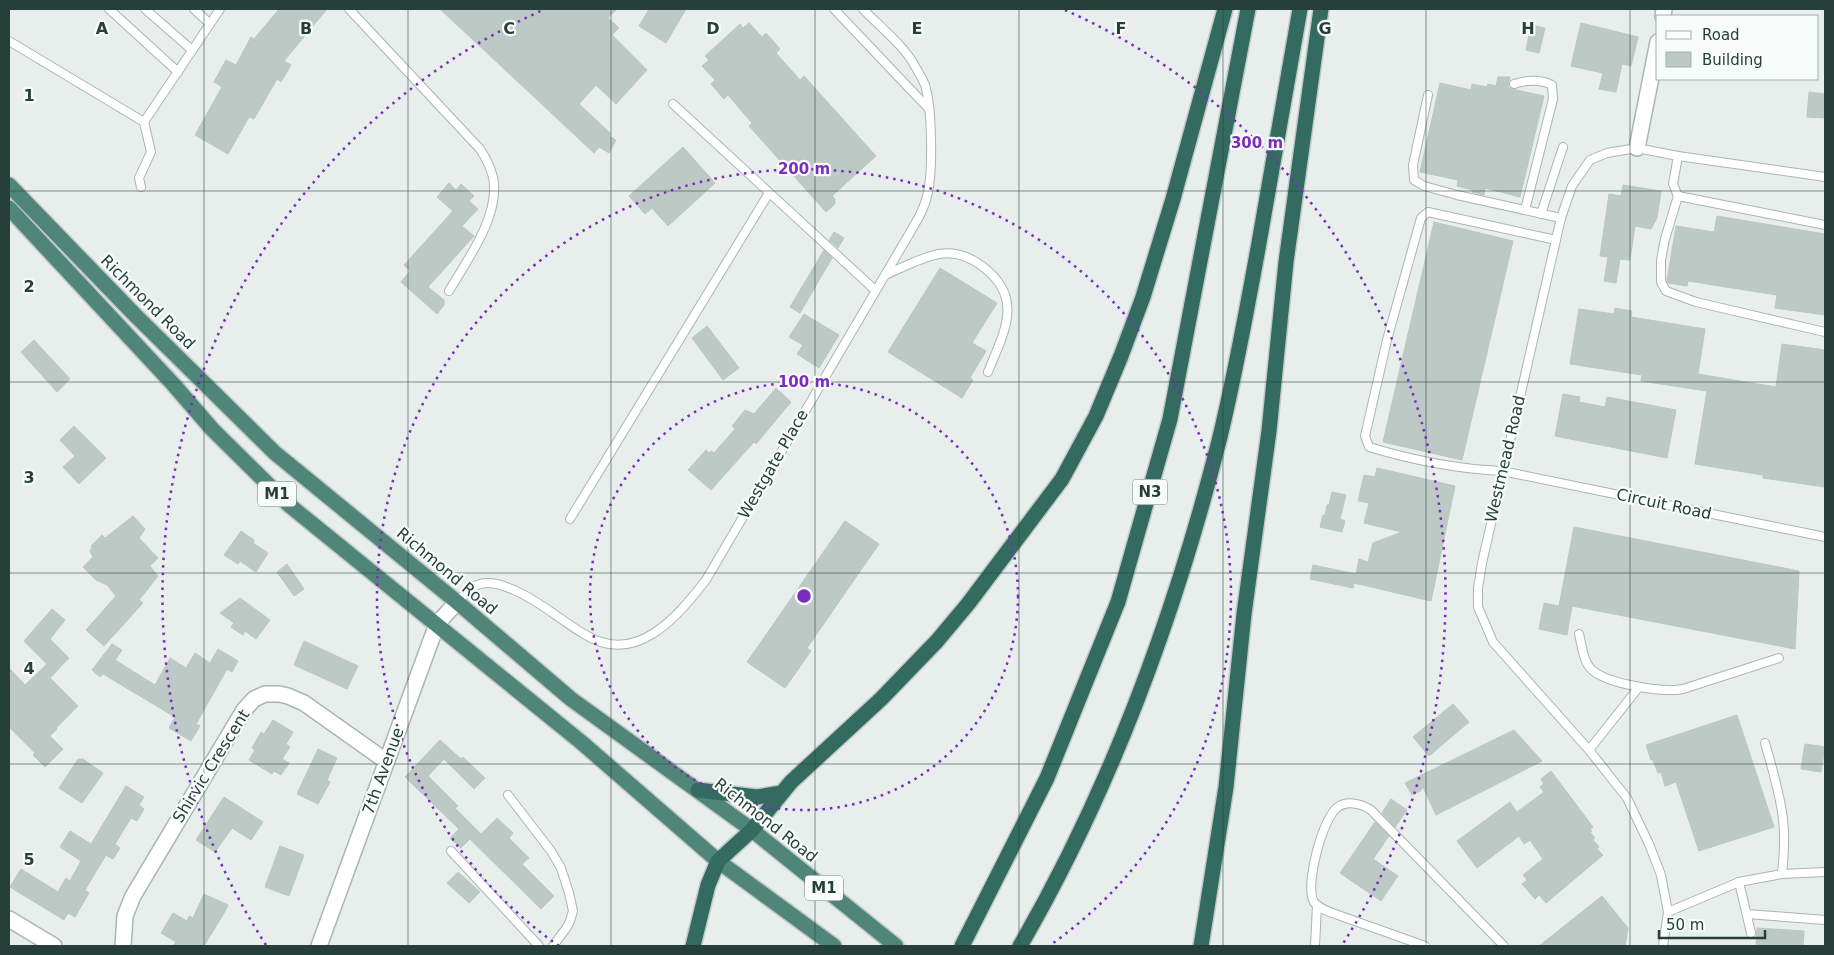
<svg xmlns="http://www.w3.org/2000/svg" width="1834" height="955" viewBox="0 0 1834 955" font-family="'DejaVu Sans',sans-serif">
	<rect width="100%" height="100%" fill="#e7eeeb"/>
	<g fill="#bcc9c4" stroke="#b9c8c2">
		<polygon points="279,9 327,9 284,61 291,65 281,82 277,79 254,119 249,117 228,154 195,135 222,87 214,82 226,60 236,65 251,37 254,39"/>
		<polygon points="440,9 617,9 608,18 619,28 612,35 647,70 616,104 596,85 579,104 611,134 609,136 616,140 609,153 599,147 594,153"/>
		<polygon points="649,9 686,9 666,43 639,26"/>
		<polygon points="749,23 762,37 766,33 780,49 776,53 800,80 804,76 876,156 832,196 835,199 835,204 826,212 749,126 752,123 728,95 724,99 711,84 715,80 702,66 709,60 705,56 740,24 743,28"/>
		<polygon points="1581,23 1638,37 1631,66 1622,64 1616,92 1599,89 1603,73 1571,66"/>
		<polygon points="1531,25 1545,28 1539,53 1526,50"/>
		<polygon points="1498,77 1510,77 1508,87 1512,89 1544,96 1520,197 1485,188 1484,195 1472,192 1473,190 1457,186 1458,180 1420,172 1440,83 1471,90 1472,84 1487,87 1488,84 1496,86"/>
		<polygon points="1809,92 1825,94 1825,118 1807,117"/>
		<polygon points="683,147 715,183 668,226 652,208 645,214 629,196"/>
		<polygon points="449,183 456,190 461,184 474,196 469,201 478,209 462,226 474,236 428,287 444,300 444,305 437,314 401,282 410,271 404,265 453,211 437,197"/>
		<polygon points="1623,185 1661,191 1657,218 1651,229 1635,226 1630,260 1620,259 1616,283 1604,281 1608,257 1600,256 1609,194 1621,196"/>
		<polygon points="1717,216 1825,234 1825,315 1775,308 1777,295 1688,281 1687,286 1668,283 1667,281 1676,226 1714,232"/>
		<polygon points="1434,222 1513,241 1462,460 1383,442"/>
		<polygon points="834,232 844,238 838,248 829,240"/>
		<polygon points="824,250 832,258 800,313 790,307"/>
		<polygon points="940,268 997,303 972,343 986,351 970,378 973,380 962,398 888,352"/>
		<polygon points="1615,308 1632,311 1631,317 1705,329 1698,374 1776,387 1782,344 1825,350 1825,487 1763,478 1763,475 1695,464 1707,391 1641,381 1642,375 1570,364 1579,309 1614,314"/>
		<polygon points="804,314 839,335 819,368 797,354 803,345 789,337"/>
		<polygon points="707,326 739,368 723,380 692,338"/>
		<polygon points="34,340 70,379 57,392 21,352"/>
		<polygon points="776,388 791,402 756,444 754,442 711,490 688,470 706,450 709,453 711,451 714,453 735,429 732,426 745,410 754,414"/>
		<polygon points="1563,394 1580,397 1579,402 1605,407 1607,397 1676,410 1667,458 1555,436"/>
		<polygon points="74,426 106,458 79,484 63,467 75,456 60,440"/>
		<polygon points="1377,468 1455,486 1431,601 1354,583 1353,588 1310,579 1313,565 1356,574 1359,559 1368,562 1373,543 1402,532 1364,523 1369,503 1358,501 1364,475 1375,477"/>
		<polygon points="1332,492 1346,495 1340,519 1345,521 1342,532 1320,527 1323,515 1325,516 1327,505 1329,505"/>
		<polygon points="133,516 145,529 139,538 158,558 150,566 158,576 139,600 143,603 104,646 86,630 116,596 107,585 96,580 83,567 93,557 90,551 92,548 91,546 102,535 105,538"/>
		<polygon points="845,521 879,544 807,648 811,651 785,688 747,662"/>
		<polygon points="1574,527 1799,571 1795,649 1572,606 1567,635 1539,629 1544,603 1559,606"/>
		<polygon points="241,531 254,540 253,543 268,553 256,572 240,561 238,564 224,555"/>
		<polygon points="287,564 304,589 294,596 277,572"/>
		<polygon points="240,598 270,620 256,639 245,631 243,635 231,627 234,623 220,613"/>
		<polygon points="52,609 65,620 50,639 69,658 50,678 78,706 56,728 57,729 50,736 63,749 45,767 33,755 35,753 9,727 9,668 25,685 47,664 24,641"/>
		<polygon points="304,641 358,666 347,689 294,665"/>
		<polygon points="112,644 122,650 115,660 155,685 170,658 186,668 195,653 210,663 218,649 238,661 232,672 227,669 196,724 200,726 191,741 169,728 175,717 103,674 100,677 92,670"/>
		<polygon points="1453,704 1469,722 1429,756 1413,737"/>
		<polygon points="1737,715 1774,827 1699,851 1676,782 1665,786 1661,772 1658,773 1653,760 1651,760 1646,745"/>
		<polygon points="273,720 293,732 286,744 290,747 282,759 289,763 281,775 274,771 272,774 249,760 255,750 252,748 261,732 264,734"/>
		<polygon points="1514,730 1542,761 1436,815 1423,787 1420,791 1412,795 1405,783"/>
		<polygon points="440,740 461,759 463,757 485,778 474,789 444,759 428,776 458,806 455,808 481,834 497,818 513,833 509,838 529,858 522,864 554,896 541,909 470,839 461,848 450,838 459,829 405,777"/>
		<polygon points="1805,744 1825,747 1821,772 1801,769"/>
		<polygon points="318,749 337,758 327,780 330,782 318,804 297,794"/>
		<polygon points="78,759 83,759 103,773 82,803 59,788"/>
		<polygon points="1551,771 1593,827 1590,829 1592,831 1590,832 1595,838 1593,840 1599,847 1597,849 1603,855 1546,903 1539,895 1535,899 1522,884 1527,880 1523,875 1543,859 1530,840 1524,844 1519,836 1477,868 1457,841 1510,802 1517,812 1544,792 1540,787 1544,784 1541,779"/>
		<polygon points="126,786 144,797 139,805 144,809 137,821 131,818 115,844 120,848 113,859 106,855 85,890 89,893 75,917 68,913 64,920 10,887 21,869 58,892 66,878 70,881 81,861 60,847 70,831 91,844"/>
		<polygon points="224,797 263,822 251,840 232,828 215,852 196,840"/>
		<polygon points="1391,799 1407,810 1395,827 1382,813"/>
		<polygon points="1375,822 1389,836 1373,859 1398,876 1381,901 1340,873"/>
		<polygon points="280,846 304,855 289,896 265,887"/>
		<polygon points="458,872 480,892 469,903 447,883"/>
		<polygon points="204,894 228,905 224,913 204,946 173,946 176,942 161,933 173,913 187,921 189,916 193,918"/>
		<polygon points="1602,896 1628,928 1625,946 1539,946"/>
		<polygon points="1757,928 1804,931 1803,946 1756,946"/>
	</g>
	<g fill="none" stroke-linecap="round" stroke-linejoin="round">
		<defs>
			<g id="service">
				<polyline points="109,9 178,72"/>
				<polyline points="145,9 192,50"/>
				<polyline points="194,9 210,24"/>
				<path d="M349,9l131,140c6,9 10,17 13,28 8,38 -26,83 -44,114"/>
				<polyline points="834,9 929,109"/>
				<polyline points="9,41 144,122 220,9"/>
				<path d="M1514,84c12,-4 27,-5 38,1l1,14 -28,111"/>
				<polyline points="1428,95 1413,165 1414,180 1424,186 1457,195 1561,218"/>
				<polyline points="673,104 875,290"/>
				<polyline points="1678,156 1673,184 1678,196 1665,239 1661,260 1661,282 1666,291 1696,302 1825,332"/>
				<polyline points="141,187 139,178 151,152 144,122"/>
				<polyline points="1678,196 1825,225"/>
				<polyline points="1541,214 1563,147"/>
				<path d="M1556,240l-128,-28 -7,6 -34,122 -22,96 4,11c43,13 88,22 133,24l323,66"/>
				<path d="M885,275c17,-7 36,-18 54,-21 16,-3 31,3 43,12 43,32 22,66 6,106"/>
				<polyline points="570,519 769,193"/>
				<path d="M457,602c6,-5 13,-15 20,-17 12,-5 25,0 37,5 26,11 46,30 70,44 52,33 93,-17 122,-54l209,-356c6,-10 11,-21 13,-32 5,-23 4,-85 -3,-107 -2,-5 -6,-12 -9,-17 -12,-23 -35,-40 -53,-59"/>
				<path d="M1579,634c3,11 4,28 13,36 16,14 71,23 91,19l96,-31"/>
				<path d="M1765,743c7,25 15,50 18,76 2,18 1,37 -1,55"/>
				<polyline points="1589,750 1639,687"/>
				<polyline points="508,795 551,851 561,868 569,893 573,911 570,921 567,927 553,946"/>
				<polyline points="451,851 539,946"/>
				<polyline points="1739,882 1751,933"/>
				<polyline points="1668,912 1739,882 1782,874 1825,872"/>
				<polyline points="1747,914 1825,920"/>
				<polyline points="1315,946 1317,905"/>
				<path d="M1425,946l-87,-31c-8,-3 -19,-6 -24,-13 -10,-15 9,-86 24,-95 9,-7 24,-3 33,3l133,136"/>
				<polyline points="1663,946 1668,912 1661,875 1649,844 1627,798 1589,750 1493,642 1478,607 1478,588 1482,563 1561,218 1572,186 1590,160 1607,153 1637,148 1678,156 1825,177"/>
			</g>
			<g id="minor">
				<polyline points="1663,16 1664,9"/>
				<polyline points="1637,148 1658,42"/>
				<polyline points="9,919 54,946"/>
				<polyline points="123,946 125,916 133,896 244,710 254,699 265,694 279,694 288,696 304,703 386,761"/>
				<polyline points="319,946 437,624 457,602"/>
			</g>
			<g id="trunk">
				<polyline points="9,185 135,315 275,453 457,602 571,699 752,830 896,946"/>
				<polyline points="9,208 173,384 212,429 289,505 581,742 718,861 834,946"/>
			</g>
			<g id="motorway">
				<polyline points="698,790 757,797 781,793"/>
				<polyline points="693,946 708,885 718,861 752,830 791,782 881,699 937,641 968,604 1062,479 1096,416 1121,356 1143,297 1173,199 1225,9"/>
				<polyline points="962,946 1047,778 1118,602 1170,419 1248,9"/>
				<path d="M1020,946c91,-157 154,-328 199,-505 16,-65 28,-132 40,-198 14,-78 27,-156 41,-234"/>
				<polyline points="1201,946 1226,787 1244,614 1269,431 1286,262 1321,9"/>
			</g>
		</defs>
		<use href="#service" stroke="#a9b6b2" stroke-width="10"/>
		<use href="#minor" stroke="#a9b6b2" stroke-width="18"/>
		<use href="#trunk" stroke="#c2cac8" stroke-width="18"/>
		<use href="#motorway" stroke="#c2cac8" stroke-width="18"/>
		<use href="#service" stroke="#fff" stroke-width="8"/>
		<use href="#minor" stroke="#fff" stroke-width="15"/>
		<use href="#trunk" stroke="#50867a" stroke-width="15"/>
		<use href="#motorway" stroke="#336b60" stroke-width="15"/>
	</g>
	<path fill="none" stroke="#264039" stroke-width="1" stroke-opacity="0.55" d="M204,9v937M408,9v937M611,9v937M815,9v937M1019,9v937M1223,9v937M1426,9v937M1630,9v937M9,191h1816M9,382h1816M9,573h1816M9,764h1816"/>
	<g fill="none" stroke="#7b2cbf" stroke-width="2.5" stroke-dasharray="2.5 5">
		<circle cx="804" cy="596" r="214"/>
		<path d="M559 946A427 427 0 1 1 1049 946"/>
		<path d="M266 945A641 641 0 0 1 543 10M1065 10A641 641 0 0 1 1342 945"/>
	</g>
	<g text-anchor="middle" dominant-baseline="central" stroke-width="4.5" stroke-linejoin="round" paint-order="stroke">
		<g fill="#f7fbf9" stroke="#657873" stroke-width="1">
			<rect x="1132.5" y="479.5" width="35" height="25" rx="4"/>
			<rect x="258" y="481.5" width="38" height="25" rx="4"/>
			<rect x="805" y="875.5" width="38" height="25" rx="4"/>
		</g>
		<g font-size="15" font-weight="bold" fill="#264039">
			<text x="1150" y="492">N3</text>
			<text x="277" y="494">M1</text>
			<text x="824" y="888">M1</text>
		</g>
		<g font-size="16" fill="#264039" stroke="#f7fbf9">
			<text transform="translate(148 302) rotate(45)">Richmond Road</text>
			<text transform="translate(1505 459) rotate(-77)">Westmead Road</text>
			<text transform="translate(773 464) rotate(-60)">Westgate Place</text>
			<text transform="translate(1664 504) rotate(12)">Circuit Road</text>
			<text transform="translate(447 571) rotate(40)">Richmond Road</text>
			<text transform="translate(211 766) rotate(-58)">Shirvic Crescent</text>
			<text transform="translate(383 771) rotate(-70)">7th Avenue</text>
			<text transform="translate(766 820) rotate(38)">Richmond Road</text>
		</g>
	</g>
	<g font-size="16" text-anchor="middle" font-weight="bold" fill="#264039" stroke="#f7fbf9" stroke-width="4.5" stroke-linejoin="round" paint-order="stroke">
		<text x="102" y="34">A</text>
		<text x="306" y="34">B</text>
		<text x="509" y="34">C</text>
		<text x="713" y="34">D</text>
		<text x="917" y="34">E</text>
		<text x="1121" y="34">F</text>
		<text x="1325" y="34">G</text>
		<text x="1528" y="34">H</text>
		<text x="29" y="101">1</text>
		<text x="29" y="292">2</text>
		<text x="29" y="483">3</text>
		<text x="29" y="674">4</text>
		<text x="29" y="865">5</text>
	</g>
	<circle cx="804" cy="596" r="8" fill="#7b2cbf" stroke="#f7fbf9" stroke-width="2.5"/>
	<g font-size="15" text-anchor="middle" font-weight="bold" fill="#7b2cbf" stroke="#f7fbf9" stroke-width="4.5" stroke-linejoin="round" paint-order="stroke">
		<text x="1257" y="148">300 m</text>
		<text x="804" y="174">200 m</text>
		<text x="804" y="387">100 m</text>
	</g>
	<rect width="1834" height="955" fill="none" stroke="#264039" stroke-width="20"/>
	<rect x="1656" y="15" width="162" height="65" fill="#f7fbf9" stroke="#a3b0ac"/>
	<rect x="1666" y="31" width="25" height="8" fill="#ffffff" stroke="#a3b0ac"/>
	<text x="1702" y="40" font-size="15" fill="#264039">Road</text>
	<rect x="1666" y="52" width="25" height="15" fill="#bcc9c4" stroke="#a3b0ac"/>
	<text x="1702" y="65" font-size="15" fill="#264039">Building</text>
	<path d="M1659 930v8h106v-8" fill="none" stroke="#264039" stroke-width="2.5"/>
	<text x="1666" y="930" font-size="15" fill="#264039" stroke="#f7fbf9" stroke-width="4" paint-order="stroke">50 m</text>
</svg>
